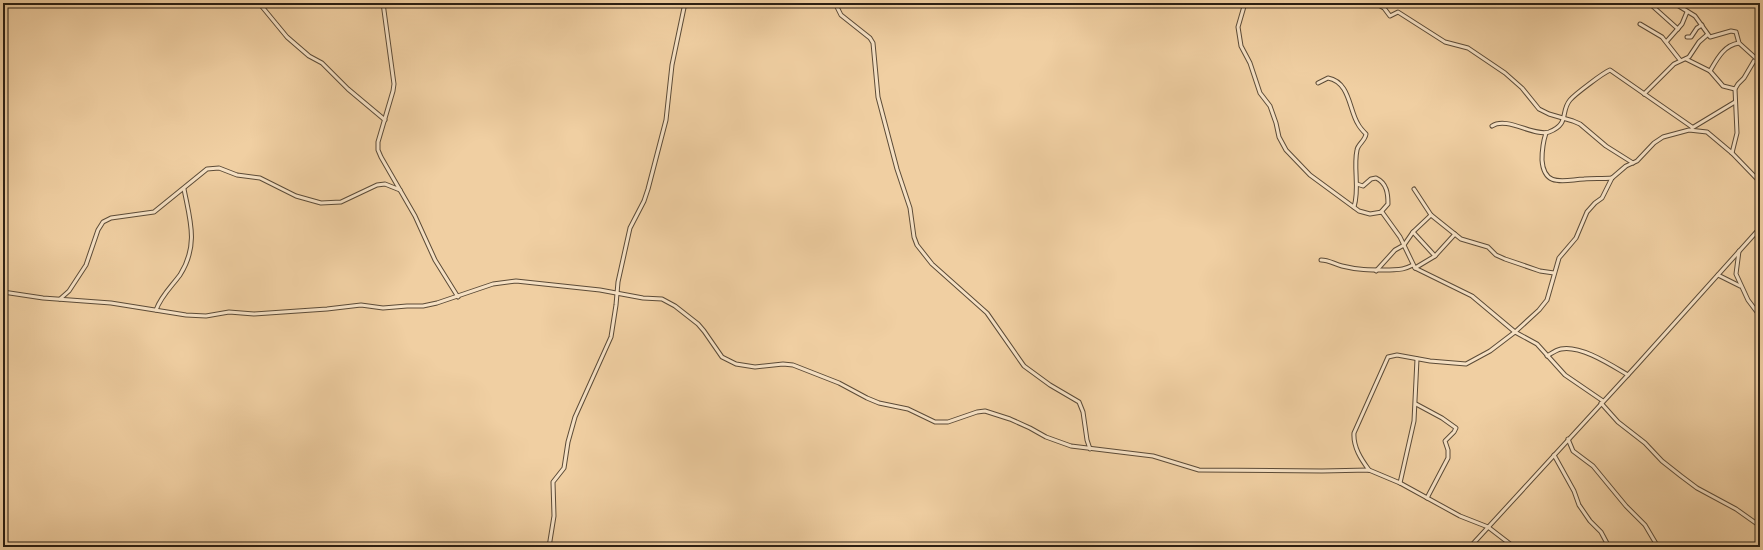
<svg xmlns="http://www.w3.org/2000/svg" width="1763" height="550" viewBox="0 0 1763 550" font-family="'Libre Bodoni',serif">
	<rect width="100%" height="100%" fill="#f0cfa2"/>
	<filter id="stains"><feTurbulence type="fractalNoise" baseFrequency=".005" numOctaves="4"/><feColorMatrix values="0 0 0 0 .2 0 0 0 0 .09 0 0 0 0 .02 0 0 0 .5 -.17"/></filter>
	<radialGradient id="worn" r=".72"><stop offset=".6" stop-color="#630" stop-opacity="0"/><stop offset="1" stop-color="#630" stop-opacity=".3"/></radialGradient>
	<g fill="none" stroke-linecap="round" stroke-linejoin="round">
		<defs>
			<g id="street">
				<polyline points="259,3 287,37 309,56 322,63 348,89 385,120"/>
				<polyline points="383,3 394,84 393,91 378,142 378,150 381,157 415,216 435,260 458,297"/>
				<polyline points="835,3 841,15 870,38 873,43 878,97 897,169 910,208 914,237 917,245 932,264 987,313 1024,366 1050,385 1079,402 1083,412 1087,440 1090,449"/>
				<polyline points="1245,3 1238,27 1241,46 1250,63 1260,93 1270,106 1276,123 1279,137 1286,150 1310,175 1359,211 1370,214 1382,212 1400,237 1415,268 1472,296 1515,332 1537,344 1565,375 1603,401"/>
				<polyline points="1375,3 1384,8 1390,16 1398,12 1445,42 1468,48 1505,73 1522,88 1539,109 1549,114 1573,121 1580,124 1606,146 1633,163"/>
				<polyline points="1649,3 1678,29"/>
				<polyline points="1674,3 1695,16 1710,37 1731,31 1736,32 1739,43 1760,62"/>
				<polyline points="1704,3 1706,5"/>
				<polyline points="1640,24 1662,37 1680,60"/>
				<polyline points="1687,37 1691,37 1697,28 1702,25"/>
				<polyline points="1667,41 1682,24 1687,12"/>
				<polyline points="1686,59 1710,71 1723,86 1735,89"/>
				<path d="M1710,71c7,-12 14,-26 29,-28"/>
				<path d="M1318,83l10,-5c22,4 21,32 30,46 2,4 5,7 8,10 -1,7 -8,10 -9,16 -4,19 3,38 -3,57"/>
				<polyline points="1644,94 1674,64 1689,57 1699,42 1707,35"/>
				<path d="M1492,126c15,-10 42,11 57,6 21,-8 11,-20 21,-32 5,-6 33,-27 40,-30l82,57"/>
				<polyline points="1692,128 1735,102"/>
				<path d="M1546,133c-3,9 -4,17 -4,27 2,28 22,20 42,19 9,-1 18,0 28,-1"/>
				<polyline points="1732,153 1737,133 1735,89 1738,84 1744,78 1754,61 1760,62"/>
				<path d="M1357,184l6,2 8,-7 5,-1c11,5 12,16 12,26l-7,8"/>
				<polyline points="1414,189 1431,215 1461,239 1488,247 1496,255 1505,259 1540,271 1554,273"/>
				<polyline points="1413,232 1435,256"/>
				<polyline points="1739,251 1736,274 1748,300 1760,316"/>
				<path d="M1321,260c8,0 13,4 21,6 16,4 27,4 44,4 12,-1 15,1 27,-5"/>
				<polyline points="1415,268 1435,256 1455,234"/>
				<polyline points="1376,271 1395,250 1404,245 1413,232 1431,215"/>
				<polyline points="1718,275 1740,286"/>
				<polyline points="3,292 43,298 111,303 186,315 206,316 229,312 254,314 327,309 361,305 383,308 407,306 423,306 437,303 493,284 516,281 600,290 643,298 662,299 675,306 698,324 704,331 722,357 736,364 755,367 783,364 793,365 839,383 867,398 879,403 908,409 935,422 948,422 977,412 985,411 1010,419 1030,428 1046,437 1071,446 1153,456 1199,470 1322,471 1369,470 1400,483 1460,516 1488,527 1514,547"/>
				<polyline points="60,299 69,291 86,265 98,230 103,222 111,218 154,212 207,169 219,168 237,175 260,178 296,196 321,203 341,202 377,185 385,184 400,190"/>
				<path d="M156,310c5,-14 15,-23 24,-35 19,-30 10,-55 4,-86"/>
				<path d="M1547,356c5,-3 9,-6 14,-7 20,-4 50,16 67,26"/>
				<polyline points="1601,403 1618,422 1645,443 1662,461 1681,476 1697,488 1736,509 1760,526"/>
				<polyline points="1416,404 1442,418 1456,428 1454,432 1445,441 1448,450 1448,458 1427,498"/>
				<polyline points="1568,439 1573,451 1593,466 1626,506 1645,525 1658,547"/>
				<polyline points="1554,455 1574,491 1579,505 1590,521 1601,532 1609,547"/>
				<path d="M1369,470c-8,-11 -16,-23 -15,-37l34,-76 9,-2 33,6 36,3 24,-13 25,-19 24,-22 8,-10 12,-42 17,-20 11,-26 8,-9 7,-5 10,-20 14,-12 11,-5 17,-18 9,-6 26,-7 18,2 25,21 28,29"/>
				<polyline points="1400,483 1414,421 1417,359"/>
				<polyline points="549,547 554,516 553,482 564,468 568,442 575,417 611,337 616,305 618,282 630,228 644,201 648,189 666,120 672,65 685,3"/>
				<polyline points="1470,547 1637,365 1760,228"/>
			</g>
		</defs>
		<use href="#street" stroke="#5c4b37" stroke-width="5"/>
		<use href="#street" stroke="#f5e0c3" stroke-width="3"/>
	</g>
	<rect width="1763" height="550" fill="none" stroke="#f0cfa2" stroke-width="16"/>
	<rect x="4" y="4" width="1755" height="542" fill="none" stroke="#2b1f13" stroke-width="2"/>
	<rect x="8" y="8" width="1747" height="534" fill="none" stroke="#2b1f13"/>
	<rect width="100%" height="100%" filter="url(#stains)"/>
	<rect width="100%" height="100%" fill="url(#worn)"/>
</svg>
